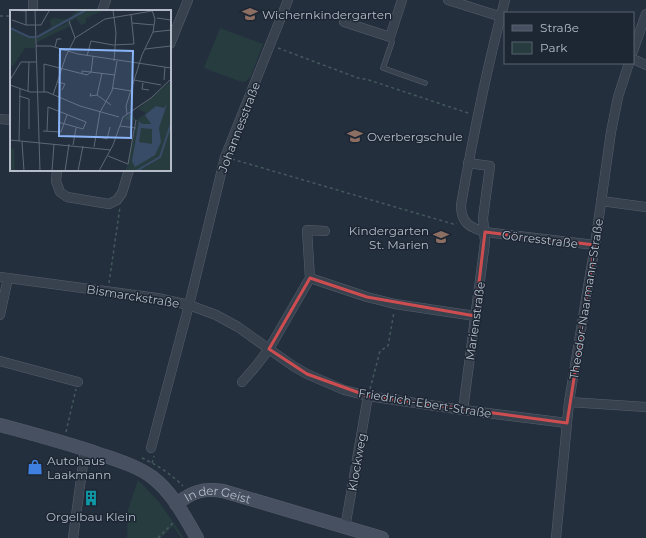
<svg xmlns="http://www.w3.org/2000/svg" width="646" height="538" viewBox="0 0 646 538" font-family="Montserrat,sans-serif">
	<rect width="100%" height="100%" fill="#242f3e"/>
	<g fill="#263c3f">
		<polygon points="220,28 263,44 251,76 245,82 239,81 204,68"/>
		<polygon points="138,480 159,502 184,538 181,538 173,526 161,538 127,538 128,510"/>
	</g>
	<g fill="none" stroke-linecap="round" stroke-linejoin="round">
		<defs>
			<polyline id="lane" points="390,37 392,42 383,68 425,83"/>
			<g id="street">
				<polyline points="33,0 33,11"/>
				<polyline points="448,0 505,18"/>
				<path d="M505,0c-18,67 -32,136 -44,205 0,18 8,22 24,27l110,13"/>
				<polyline points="102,11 106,0"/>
				<polyline points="344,22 390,37 402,0"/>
				<polyline points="170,44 188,0"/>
				<polyline points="633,51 646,14"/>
				<polyline points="633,59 646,65"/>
				<polyline points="0,119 11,120"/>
				<polyline points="57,170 56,181 60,192 67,197 109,204 117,200 122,193 129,170"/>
				<polyline points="601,201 646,207"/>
				<polyline points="0,277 157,298 189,305 216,315 238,327 293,366 307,374 344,390 368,396 463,410 567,423"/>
				<polyline points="310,278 367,297 395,304 475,316"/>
				<polyline points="0,315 8,278"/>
				<polyline points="0,361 78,382"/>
				<polyline points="242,382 256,366 269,349 310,278 307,230 325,231"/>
				<polyline points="569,402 646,407"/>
				<polyline points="463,410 485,242 483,218 490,166 468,163"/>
				<polyline points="151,448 189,305 225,157 288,0"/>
				<polyline points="345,528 368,396"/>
				<polyline points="73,538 85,449"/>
				<polyline points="556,538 569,402 595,245 611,132 618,97 629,63"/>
			</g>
			<g id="secondary">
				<path d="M0,425c33,9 67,18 99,29 18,6 38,12 53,23 20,15 33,40 45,61"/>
				<path id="s1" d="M176,504c16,-12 26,-16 47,-13l159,47"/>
			</g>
		</defs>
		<use href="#lane" stroke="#565f6c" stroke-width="5.5"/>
		<use href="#street" stroke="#565f6c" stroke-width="10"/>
		<use href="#secondary" stroke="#565f6c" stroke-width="14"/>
		<g stroke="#44595c" stroke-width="1.5" stroke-dasharray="3 3" stroke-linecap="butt">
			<polyline points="0,16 11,16"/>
			<polyline points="278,48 358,78 369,80 471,114"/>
			<polyline points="232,159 453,224 457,223"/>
			<polyline points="109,283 120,207"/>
			<polyline points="370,389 380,351 388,346 394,312"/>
			<polyline points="66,432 76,389"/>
			<path d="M142,458c14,6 30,17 41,28"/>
			<polyline points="152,463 154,456"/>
			<polyline points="158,538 175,521"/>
		</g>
		<use href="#lane" stroke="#38414e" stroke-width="4.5"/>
		<use href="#street" stroke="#38414e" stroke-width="9"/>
		<use href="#secondary" stroke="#465061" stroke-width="13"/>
	</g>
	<path fill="none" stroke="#ce4d50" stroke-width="3" stroke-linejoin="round" d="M485,232l110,13 -28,178 -199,-27 -61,-22 -38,-25 41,-71 57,19 108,19z"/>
	<defs>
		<symbol id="school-bare" viewBox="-9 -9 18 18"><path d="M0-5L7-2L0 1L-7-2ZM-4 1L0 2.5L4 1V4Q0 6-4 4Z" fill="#8d6e63" stroke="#1d2633" stroke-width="2.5" paint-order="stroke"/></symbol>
		<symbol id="shop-bare" viewBox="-9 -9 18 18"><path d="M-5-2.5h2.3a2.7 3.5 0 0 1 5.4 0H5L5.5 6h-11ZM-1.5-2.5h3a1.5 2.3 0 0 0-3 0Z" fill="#3f7fe0" stroke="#1d2633" stroke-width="2.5" paint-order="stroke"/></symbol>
		<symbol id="building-bare" viewBox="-9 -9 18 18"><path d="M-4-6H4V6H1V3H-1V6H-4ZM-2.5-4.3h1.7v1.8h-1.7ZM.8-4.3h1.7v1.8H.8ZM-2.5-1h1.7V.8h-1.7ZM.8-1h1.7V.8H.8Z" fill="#0f9aa8" stroke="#1d2633" stroke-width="2.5" paint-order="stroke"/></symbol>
	</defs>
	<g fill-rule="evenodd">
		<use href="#school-bare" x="239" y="3" width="22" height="22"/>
		<use href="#school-bare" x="344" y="125" width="22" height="22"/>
		<use href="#school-bare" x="430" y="226" width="22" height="22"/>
		<use href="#shop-bare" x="24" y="456" width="22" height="22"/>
		<use href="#building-bare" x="80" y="487" width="22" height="22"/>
	</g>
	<g text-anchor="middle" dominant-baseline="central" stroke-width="3" stroke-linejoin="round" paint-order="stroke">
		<g font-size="12" fill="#b4bcc9" stroke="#1d2633" text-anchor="start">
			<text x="262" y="14">Wichernkindergarten</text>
			<text x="367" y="136">Overbergschule</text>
			<text x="429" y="230" text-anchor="end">Kindergarten<tspan x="429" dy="14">St. Marien</tspan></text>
			<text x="47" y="460">Autohaus<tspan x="47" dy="14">Laakmann</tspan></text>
			<text x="91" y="516" text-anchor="middle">Orgelbau Klein</text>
		</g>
		<g font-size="12" fill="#b4bcc9" stroke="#1d2633">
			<text transform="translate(239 127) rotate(-69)">Johannesstraße</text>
			<text transform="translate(540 239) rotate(7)">Görresstraße</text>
			<text transform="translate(133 296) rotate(9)">Bismarckstraße</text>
			<text transform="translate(586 299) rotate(-81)">Theodor-Naarmann-Straße</text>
			<text transform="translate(475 321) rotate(-82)">Marienstraße</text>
			<text transform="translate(425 403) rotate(9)">Friedrich-Ebert-Straße</text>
			<text transform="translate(357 462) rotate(-80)">Klockweg</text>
			<text stroke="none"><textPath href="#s1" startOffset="45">In der Geist</textPath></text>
		</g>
	</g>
	<g transform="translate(10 10)">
		<rect width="161" height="161" fill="#242f3e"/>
		<path d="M67,0h28l-19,8v5l-5,2 -5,-7 -6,4 -1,-3zM43,8l15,2 -23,14 -8,2 14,-8 -1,-8zM59,12l1,4 -33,16v-4zM0,19l19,9 6,-1v11h-10l-12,18 -3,-1zM161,71v86l-2,4h-43l11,-50 -13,-2 6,-5 7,6 9,-7 -8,-4zM0,138l4,1 1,22h-5z" fill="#263c3f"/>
		<path d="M157,94l-8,24 2,14 -6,13 -20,12 -3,-6 7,-40 3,3h9l-6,-9 11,-9 8,2zM131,118l11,1v15l-13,-2z" fill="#394c67" fill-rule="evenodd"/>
		<path fill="none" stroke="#394c67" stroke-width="2" d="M0,18l19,9h6M27,27l49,-27M126,161l24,-14 11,-33"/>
		<path fill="none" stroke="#5e6776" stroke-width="1" d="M0,0l16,1v14M25,0l5,161M103,0l3,23 -2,28M147,8l14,2M2,10l14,5h15l8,-14M59,11l6,17M122,13l22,2M143,22l18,-2M26,36h15l27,8 93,14M45,37l2,-8h4M135,39l26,-3M77,46l4,-15 22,4 21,-1 -3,-30M81,62l2,-15M72,64v-3l33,4M0,70l11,-18h15M124,70l27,5M154,70l1,-13M48,72l7,2 -3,6M133,73l-1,6 7,1M0,75l20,7h17l33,14 39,11M103,78l18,3M18,81l1,-29M34,82v-28l43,11 4,-3M81,83l-1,3 7,-1 14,10M43,85l13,-39 9,-18 30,-19 47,-8M87,85l5,-22M9,86l10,3v30M117,104l-1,-8 16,-51 11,-23 2,-13 -3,-9M110,116l16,2M33,121l18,1 6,-17M37,121l1,-24 38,15 -3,7 -25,-7M86,126l11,3 3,-12M0,130l101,10M9,131l1,-52M12,132l2,29M63,135l3,-17M84,137l6,-35 12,-21 5,-30M98,146l20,8 8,-44M42,161l2,-27M55,161l4,-27M68,161l5,-25M89,161l14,-26 10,-28 28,-19 20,-19"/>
		<path fill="#8ab4f8" fill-opacity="0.15" stroke="#8ab4f8" stroke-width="2" d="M50,39l73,2 -2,87 -72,-2z"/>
		<rect width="161" height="161" fill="none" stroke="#b4bcc9" stroke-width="2"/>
	</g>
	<rect x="504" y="12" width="130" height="52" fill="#1d2633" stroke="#59626f"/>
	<rect x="512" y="25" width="20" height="6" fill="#465061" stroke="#59626f"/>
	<text x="540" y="32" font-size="12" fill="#b4bcc9">Straße</text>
	<rect x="512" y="42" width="20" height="12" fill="#263c3f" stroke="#59626f"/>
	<text x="540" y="52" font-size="12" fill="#b4bcc9">Park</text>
</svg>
